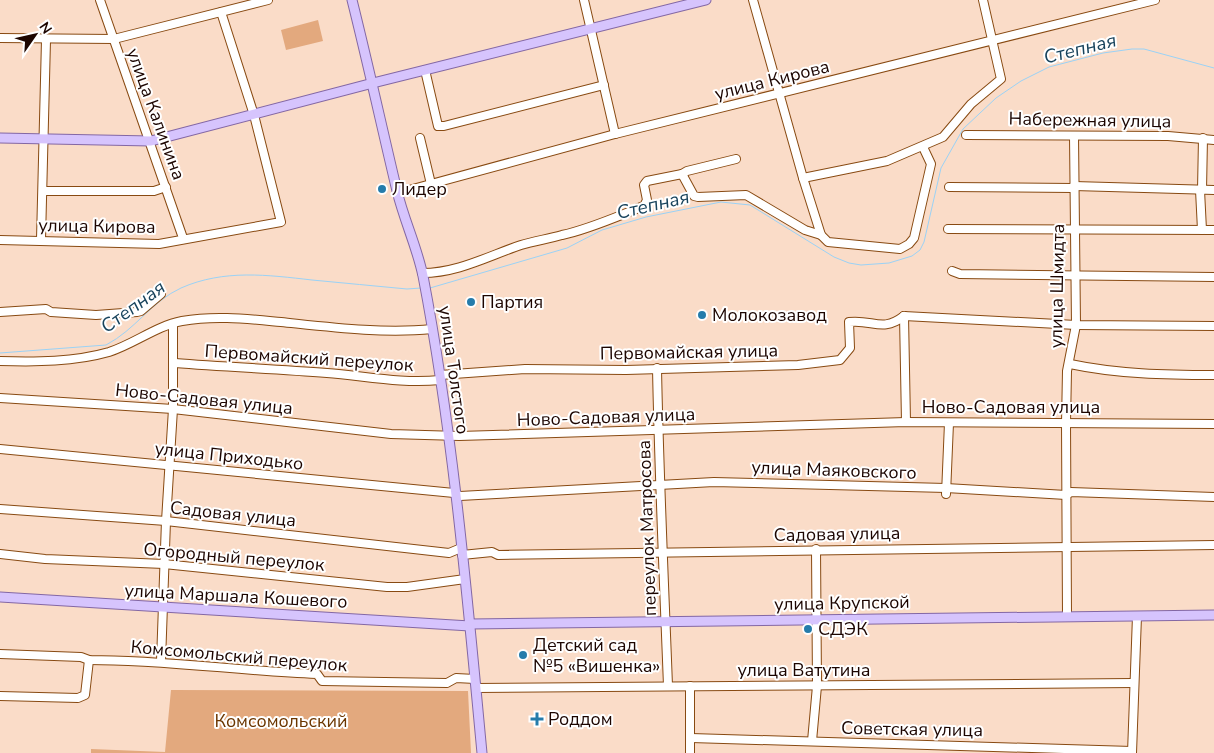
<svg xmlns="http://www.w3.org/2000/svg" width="1214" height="753" viewBox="0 0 1214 753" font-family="'Nunito Sans',sans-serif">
	<rect width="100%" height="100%" fill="#fadcc8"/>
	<g fill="#e3a97e">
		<polygon points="318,20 323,41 286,50 281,30"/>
		<polygon points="171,690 468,691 471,753 91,753 91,749 165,752"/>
	</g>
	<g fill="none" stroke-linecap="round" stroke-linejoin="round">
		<g stroke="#9ad2f6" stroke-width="1">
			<polyline points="430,288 567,248 602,230 646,217 721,202 750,205 834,257 849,263 861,265 889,263 912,256 920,250 924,242 941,168 963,129 996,98 1021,81 1049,67 1103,53 1132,49 1144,49 1214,68"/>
			<path d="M0,353l106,-8c29,-15 46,-44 75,-57 43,-19 87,-13 131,-8 32,3 63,6 95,9l14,-1"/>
		</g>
		<defs>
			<g id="minor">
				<polyline points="100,0 183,238"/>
				<polyline points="584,0 615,134"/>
				<polyline points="753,0 803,178 821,235 828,242 900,249 909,244 914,238 931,164 923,147"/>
				<polyline points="0,38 114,39 268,0"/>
				<polyline points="425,70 438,126 444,126 604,85"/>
				<polyline points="966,135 1168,136 1214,140"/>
				<polyline points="420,138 431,184"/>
				<polyline points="682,174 687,171 736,159"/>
				<polyline points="803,178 887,161 943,137 971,104 1001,79 983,0"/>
				<polyline points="1074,186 1214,190"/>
				<polyline points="949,187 1073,188"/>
				<polyline points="1200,190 1202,230"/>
				<polyline points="1202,190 1203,138"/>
				<polyline points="44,191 154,191 166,187"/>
				<polyline points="398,193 615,134 1155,0"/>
				<polyline points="948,229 1214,230"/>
				<polyline points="41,239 46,40"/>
				<polyline points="0,240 159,244 281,222 254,115 221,12"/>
				<polyline points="952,271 960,274 1214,277"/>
				<path d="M422,273c36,0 66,-17 99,-28 13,-4 27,-6 41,-10 28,-6 56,-19 82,-29l3,-6 -3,-15 3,-4 35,-7 12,22 4,1 48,-2 59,35 16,5"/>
				<polyline points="0,312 46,309 51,312 96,315 137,312 141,311 161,294"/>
				<polyline points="904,316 1076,325 1214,326"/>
				<polyline points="904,316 906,422"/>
				<path d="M0,361c36,1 74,1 109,-9 25,-8 47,-26 73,-31 33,-6 66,-2 99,1 48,5 102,12 151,7"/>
				<path d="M175,363c50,4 101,6 152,10 38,3 75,11 113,7"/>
				<path d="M1070,364c47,10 96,11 144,11"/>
				<path d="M657,368c2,106 7,212 11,318"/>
				<path d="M440,375l85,-6 101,1 172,-5 42,-5 10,-12 -1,-26c24,-3 33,11 55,-6"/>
				<polyline points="0,398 173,409 391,434 459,436 906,422 1214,424"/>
				<polyline points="0,449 454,493 460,496 714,482 946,488 1066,495 1071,492 1214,497"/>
				<polyline points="946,494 949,423"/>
				<polyline points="0,509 166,521 449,553 461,548"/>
				<polyline points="0,554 45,559 164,564 387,587 407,587 465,579"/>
				<polyline points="462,555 492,552 498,555 1214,545"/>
				<polyline points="1067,616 1066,423 1067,371 1076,325 1074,136"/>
				<path d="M0,654l81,3 8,3c76,0 152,11 228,14l5,7 125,2 9,-5 19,1"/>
				<polyline points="161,661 166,521 173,409 173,324"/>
				<polyline points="690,686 690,753"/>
				<polyline points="476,688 1133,683"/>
				<polyline points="0,696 78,698 85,695 89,660"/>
				<polyline points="691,738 1132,751"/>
				<polyline points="812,741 817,686 816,549"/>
				<polyline points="1132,753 1137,616"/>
			</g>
			<g id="major">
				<path d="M352,0c16,64 30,128 45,191 7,29 20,56 26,85 30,156 44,318 59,477"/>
				<polyline points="0,138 151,141 373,83 706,0"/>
				<polyline points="0,597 470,626"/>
				<polyline points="470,624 1214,615"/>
			</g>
		</defs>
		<use href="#minor" stroke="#884a12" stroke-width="10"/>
		<use href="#major" stroke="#8367a4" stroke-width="11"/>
		<use href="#minor" stroke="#fff" stroke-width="8"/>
		<use href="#major" stroke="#d6c4fd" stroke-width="9"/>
	</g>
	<g fill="#257cab" stroke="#fff" stroke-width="2">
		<circle cx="382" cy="189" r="5"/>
		<circle cx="471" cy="302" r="5"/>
		<circle cx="702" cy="315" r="5"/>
		<circle cx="808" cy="629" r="5"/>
		<circle cx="523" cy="655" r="5"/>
		<path d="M534.5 711.5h5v5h5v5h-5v5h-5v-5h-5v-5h5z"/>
	</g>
	<g text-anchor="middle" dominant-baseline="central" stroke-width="4" stroke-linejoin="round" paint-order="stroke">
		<g font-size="18" fill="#1c0500" stroke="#fff">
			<text transform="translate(772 80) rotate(-14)">улица Кирова</text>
			<text transform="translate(156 114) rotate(70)">улица Калинина</text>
			<text transform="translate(1090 120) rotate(1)">Набережная улица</text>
			<text transform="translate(97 226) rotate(1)">улица Кирова</text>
			<text transform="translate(1057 286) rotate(-89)">улица Шмидта</text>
			<text transform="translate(689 352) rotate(-1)">Первомайская улица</text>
			<text transform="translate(309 358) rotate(4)">Первомайский переулок</text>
			<text transform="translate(454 370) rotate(82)">улица Толстого</text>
			<text transform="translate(204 399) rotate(6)">Ново-Садовая улица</text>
			<text x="1011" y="407">Ново-Садовая улица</text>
			<text transform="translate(606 417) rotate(-2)">Ново-Садовая улица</text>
			<text transform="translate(229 456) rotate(6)">улица Приходько</text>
			<text transform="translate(834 470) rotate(2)">улица Маяковского</text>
			<text transform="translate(233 514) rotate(6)">Садовая улица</text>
			<text transform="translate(647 528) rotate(-92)">переулок Матросова</text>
			<text transform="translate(837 534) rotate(-1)">Садовая улица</text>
			<text transform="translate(234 557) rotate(5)">Огородный переулок</text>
			<text transform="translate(236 596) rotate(3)">улица Маршала Кошевого</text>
			<text transform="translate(842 603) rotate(-1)">улица Крупской</text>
			<text transform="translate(239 656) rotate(5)">Комсомольский переулок</text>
			<text x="804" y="670">улица Ватутина</text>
			<text transform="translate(912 729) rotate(1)">Советская улица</text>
		</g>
		<g font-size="18" fill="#1c0500" stroke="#fff" text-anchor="start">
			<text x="392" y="189">Лидер</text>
			<text x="481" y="302">Партия</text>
			<text x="712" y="315">Молокозавод</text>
			<text x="818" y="629">СДЭК</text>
			<text x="533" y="645">Детский сад<tspan x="533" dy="21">№5 «Вишенка»</tspan></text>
			<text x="548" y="719">Роддом</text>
		</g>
		<g font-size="18" fill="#6b3600" stroke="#fff">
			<text x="281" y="721">Комсомольский</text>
		</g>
		<g font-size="19" font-style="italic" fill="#18435c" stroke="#fff">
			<text transform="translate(1080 49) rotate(-14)">Степная</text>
			<text transform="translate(653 205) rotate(-13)">Степная</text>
			<text transform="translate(133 307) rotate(-36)">Степная</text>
		</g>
	</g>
	<g transform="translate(35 35) rotate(56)" stroke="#ffffff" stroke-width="4" paint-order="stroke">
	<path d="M0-4L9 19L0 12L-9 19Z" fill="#1c0500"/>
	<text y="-8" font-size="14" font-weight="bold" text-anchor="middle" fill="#1c0500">N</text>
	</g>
</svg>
